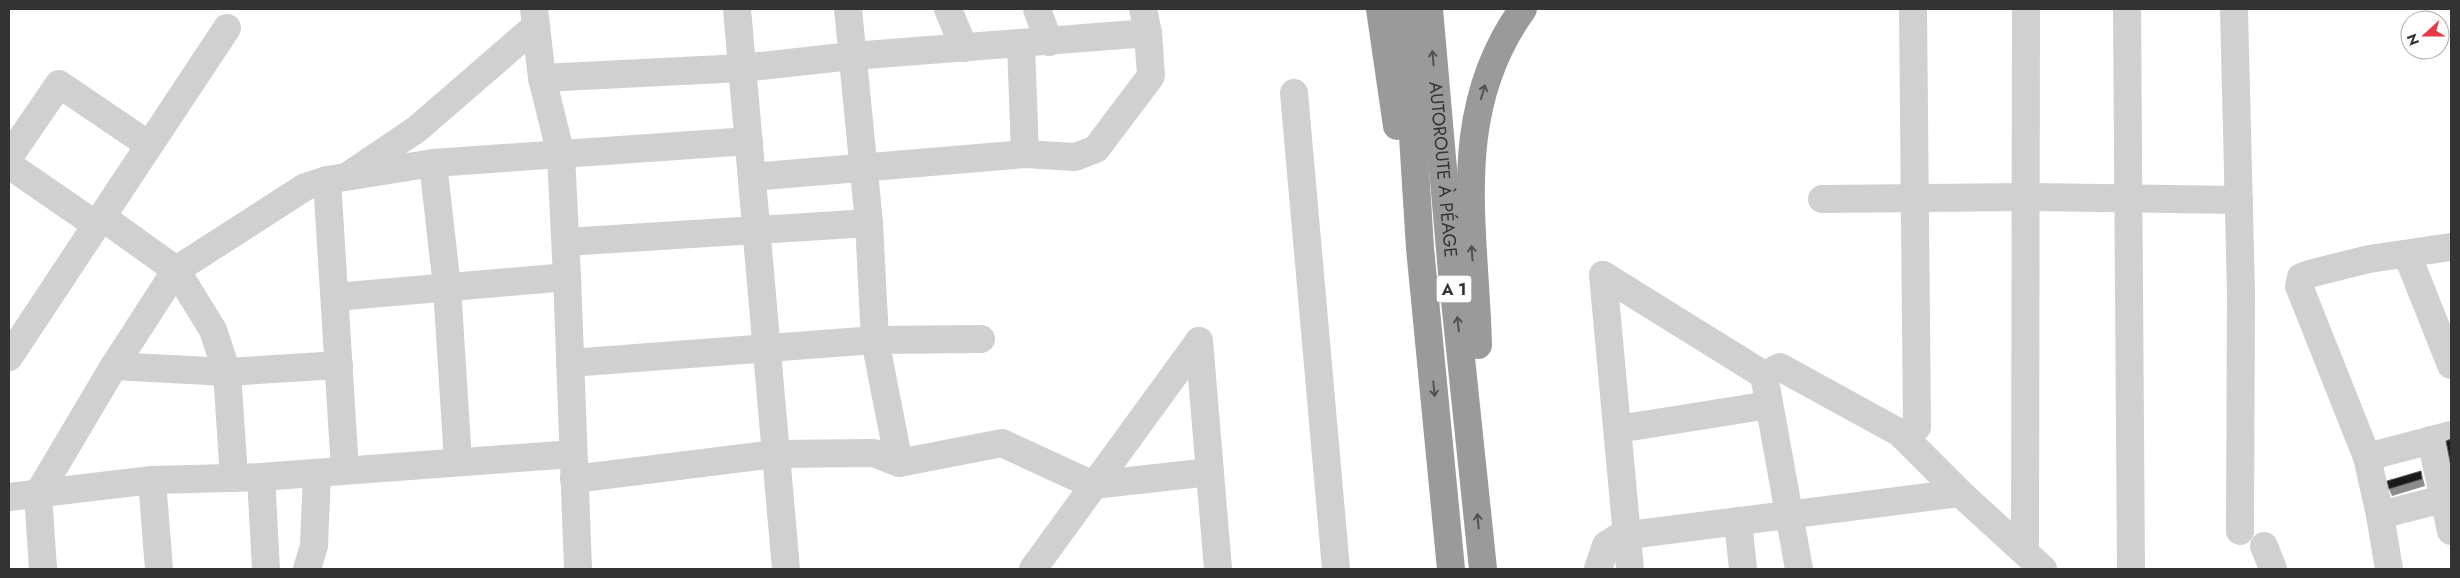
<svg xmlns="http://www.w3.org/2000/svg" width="2460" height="578" viewBox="0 0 2460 578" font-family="Jost,sans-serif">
	<rect width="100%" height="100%" fill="#fff"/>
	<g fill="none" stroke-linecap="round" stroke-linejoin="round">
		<g stroke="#d0d0d0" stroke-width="28">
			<polyline points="534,9 542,78 561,155 567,277 578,569"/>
			<polyline points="737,9 786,569"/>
			<polyline points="848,9 869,223 875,340 899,463"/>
			<polyline points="948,9 964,48"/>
			<polyline points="1037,9 1049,42"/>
			<polyline points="1143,9 1148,33"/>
			<polyline points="1913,9 1917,427"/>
			<polyline points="2127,9 2131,569"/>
			<polyline points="2234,9 2241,293 2240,531"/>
			<polyline points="1021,44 1025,154"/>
			<polyline points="542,78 742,68 852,56 1148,33 1151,76 1096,149 1075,157 1025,154 752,177"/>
			<polyline points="1294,93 1336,569"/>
			<polyline points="9,157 59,84 149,145"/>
			<polyline points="433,163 447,287 458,462"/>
			<polyline points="9,165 96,225"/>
			<polyline points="352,173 417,129 536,26"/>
			<polyline points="327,180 433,163 749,141"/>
			<polyline points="1822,199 2026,197 2239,200"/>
			<polyline points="102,217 176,270 213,330 227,372 234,478"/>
			<polyline points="566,242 869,223"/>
			<polyline points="2407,254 2451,365"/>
			<polyline points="1603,275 1764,375 1799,569"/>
			<polyline points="1603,275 1630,569"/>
			<polyline points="335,297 567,277"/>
			<polyline points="1199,341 1218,569"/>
			<polyline points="9,357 227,28"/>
			<polyline points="570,363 875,340 981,339"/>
			<polyline points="114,366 227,372 339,365"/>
			<polyline points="1764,375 1780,367 1900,433 1960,493 2043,569"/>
			<polyline points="1618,429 1769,405"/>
			<polyline points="2431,440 2451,531"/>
			<polyline points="2367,457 2451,435"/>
			<polyline points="261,477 266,569"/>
			<polyline points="574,479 775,454 874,453 899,463 1002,443 1093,485 1210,472"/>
			<polyline points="152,480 159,569"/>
			<polyline points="9,497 152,480 261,477 573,454"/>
			<polyline points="2380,515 2451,497"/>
			<polyline points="1738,521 1743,569"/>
			<polyline points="2025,542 2026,9"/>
			<polyline points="2264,546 2273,569"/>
			<polyline points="43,569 38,494 114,366 176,270 305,187 327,180 345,470"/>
			<polyline points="307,569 314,546 317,473"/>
			<polyline points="1033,569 1199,341"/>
			<polyline points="1598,569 1606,545 1617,538 1629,535 1960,493"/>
			<polyline points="2389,569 2380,515 2367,457 2299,286 2301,277 2309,274 2369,259 2451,247"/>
		</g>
		<g stroke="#9a9a9a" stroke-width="28">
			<polyline points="1380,9 1397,126"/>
			<polyline points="1405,9 1420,248 1451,569"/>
			<path id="s1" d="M1429,9l23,263 31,297"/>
			<path d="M1478,345c-3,-118 -30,-233 45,-336"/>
		</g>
	</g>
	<polygon fill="#8c8c8c" points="2421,471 2425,486 2392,496 2389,489"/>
	<g fill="#1a1a1a" stroke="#5f5f5f">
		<polygon points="2451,439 2451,466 2446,441"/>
		<polygon points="2421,471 2422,479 2389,489 2387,481"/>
	</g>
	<defs><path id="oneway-shaft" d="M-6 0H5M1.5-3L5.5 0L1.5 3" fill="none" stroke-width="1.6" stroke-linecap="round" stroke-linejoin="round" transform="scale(1.25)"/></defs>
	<g stroke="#525252">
		<use href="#oneway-shaft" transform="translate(1433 58) rotate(-95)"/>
		<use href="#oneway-shaft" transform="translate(1483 92) rotate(-74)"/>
		<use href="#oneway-shaft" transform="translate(1472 253) rotate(-94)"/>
		<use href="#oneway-shaft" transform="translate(1458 324) rotate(-96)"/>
		<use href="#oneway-shaft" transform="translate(1434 389) rotate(85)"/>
		<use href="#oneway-shaft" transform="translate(1478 521) rotate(-95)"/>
	</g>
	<g text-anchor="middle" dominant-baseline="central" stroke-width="5" stroke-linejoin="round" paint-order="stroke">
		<rect fill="#fff" stroke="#707070" stroke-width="1" x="1436.5" y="275.5" width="35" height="27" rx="4"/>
		<g font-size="16" font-weight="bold" fill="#333">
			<text x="1454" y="289">A 1</text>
		</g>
		<g font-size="18" fill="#333" stroke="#fff">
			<text stroke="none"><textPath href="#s1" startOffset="161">AUTOROUTE À PÉAGE</textPath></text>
		</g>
	</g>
	<rect width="2460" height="578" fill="none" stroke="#333333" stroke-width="20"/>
	<g transform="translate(2425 35) rotate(249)"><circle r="24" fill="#ffffff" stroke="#adadad"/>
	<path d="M0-4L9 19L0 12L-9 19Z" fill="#e63946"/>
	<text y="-8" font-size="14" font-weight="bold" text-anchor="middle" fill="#333333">N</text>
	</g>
</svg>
